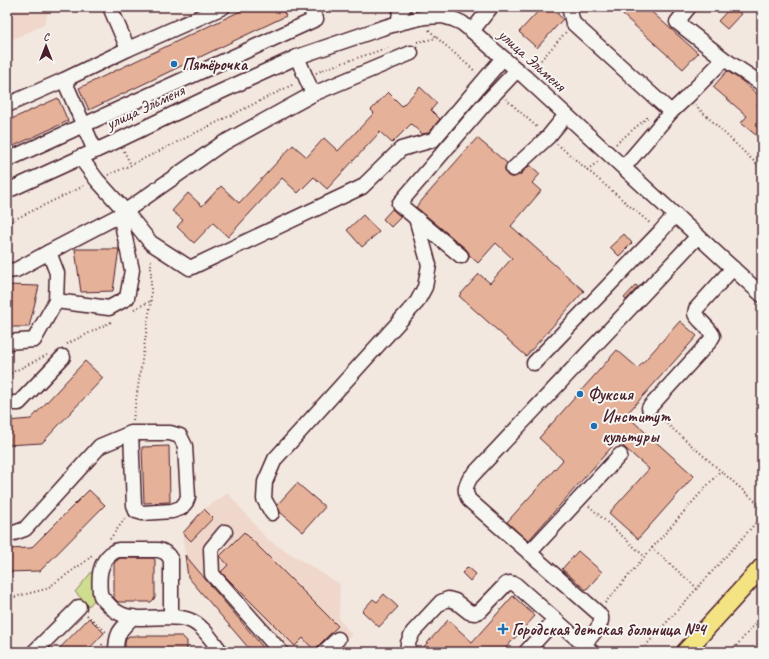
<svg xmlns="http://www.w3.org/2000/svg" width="769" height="659" viewBox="0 0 769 659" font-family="Caveat,sans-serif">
	<rect width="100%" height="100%" fill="#f3e8e0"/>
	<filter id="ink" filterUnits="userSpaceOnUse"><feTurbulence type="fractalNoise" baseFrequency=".025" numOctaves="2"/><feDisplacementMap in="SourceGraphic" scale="8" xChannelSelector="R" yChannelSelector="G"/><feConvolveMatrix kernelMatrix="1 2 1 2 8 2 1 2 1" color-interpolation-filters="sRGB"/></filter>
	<g filter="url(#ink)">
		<g fill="#efd8cb">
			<polygon points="7,7 50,7 44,25 7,42"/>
			<polygon points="228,493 267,539 340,584 339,619 352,635 333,652 252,652 188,577 182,534 204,509"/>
		</g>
		<polygon fill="#cedd90" stroke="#8c7e5e" points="94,569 95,599 89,606 75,592"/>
		<g fill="#e6b199" stroke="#4a1f2b">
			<polygon points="249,7 281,7 286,16 89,110 79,88"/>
			<polygon points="542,7 550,7 563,19 537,48 519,32"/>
			<polygon points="614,7 646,7 698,53 683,69"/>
			<polygon points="731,7 733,7 741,14 727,29 718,21"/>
			<polygon points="727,71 742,81 762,98 757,105 762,109 762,140 741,123 747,116 713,87"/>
			<polygon points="420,87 437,103 431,110 440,119 428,133 422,134 411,124 392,143 380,132 327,189 314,177 298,193 282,178 228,237 213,223 194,243 177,227 183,220 172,211 188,193 202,206 221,186 239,203 293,145 307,157 324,138 338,151 374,113 371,110 388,92 402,106"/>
			<polygon points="58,98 68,121 7,149 7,121"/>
			<polygon points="477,138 507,163 505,167 505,171 507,175 510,177 514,177 519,175 520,175 530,165 540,174 532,183 541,191 511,226 584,291 526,356 459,296 479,274 490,283 512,258 496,243 478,263 469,255 469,253 466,249 416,207"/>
			<polygon points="392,209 401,217 391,227 383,219"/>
			<polygon points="363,215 379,232 362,247 347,230"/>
			<polygon points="624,234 632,243 619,256 610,247"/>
			<polygon points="75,249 119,249 113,291 81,292"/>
			<polygon points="7,285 39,286 29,327 7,327"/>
			<polygon points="636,285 638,287 626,300 624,298"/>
			<polygon points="680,321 697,336 626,415 694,476 638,539 609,513 649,469 617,441 528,541 507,522 563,460 539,438 617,350 638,368"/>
			<polygon points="85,361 103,378 42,443 7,445 7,421 31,419"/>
			<polygon points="169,446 170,502 144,503 142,447"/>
			<polygon points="297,483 325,507 303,532 280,512 277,505"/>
			<polygon points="89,490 105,505 40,571 7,572 7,549 31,548"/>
			<polygon points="204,509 213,518 191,541 183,533"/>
			<polygon points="244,532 338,626 314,650 303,638 295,646 221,572 228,565 220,556"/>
			<polygon points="578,551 602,572 586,590 562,569"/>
			<polygon points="185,555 206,580 267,652 252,652 188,577"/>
			<polygon points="120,558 153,558 155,560 155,598 151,602 118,602 114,598 114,563"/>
			<polygon points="468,567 476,574 470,581 462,573"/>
			<polygon points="384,594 398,607 379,627 362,611 373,599 377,602"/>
			<polygon points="513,596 535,616 502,652 419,652 448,620 472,642"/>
			<polygon points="89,618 104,633 86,652 56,652"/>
			<polygon points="129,636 182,636 187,641 187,650 185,651 185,652 127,652 127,650 125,650 125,643 126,639"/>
		</g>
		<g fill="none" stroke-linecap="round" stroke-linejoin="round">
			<defs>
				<g id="minor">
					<polyline points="569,7 573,23 671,112"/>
					<polyline points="689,7 677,22 724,59 762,84"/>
					<path d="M399,23c0,-6 0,-12 5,-16"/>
					<polyline points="472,31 491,7"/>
					<polyline points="128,49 223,7"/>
					<polyline points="297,57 313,94"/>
					<polyline points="7,105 64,80"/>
					<polyline points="95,151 64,80 128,49 110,7"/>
					<polyline points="80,157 97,180 125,211 151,243 190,268 362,187 401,149 433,140 503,58"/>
					<polyline points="7,160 316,19 309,7"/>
					<polyline points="624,167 671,112 687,97 724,59"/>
					<polyline points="513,169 548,137 566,115"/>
					<polyline points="7,191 119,140 209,97 297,57 382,28 399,23 425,17 443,16 453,19 462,23 472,31 525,77 762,295"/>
					<polyline points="461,256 399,204 482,107 517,70"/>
					<polyline points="7,271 16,270 49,252 120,215 220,145 313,94 411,53"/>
					<polyline points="56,301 109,308 127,298 132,270 120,215"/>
					<polyline points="7,342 34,340 56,301 57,273 49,252"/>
					<polyline points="534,363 660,232 675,215"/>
					<polyline points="7,403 19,403 63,357"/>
					<path d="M649,408l61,-67 3,-5c-4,-9 -13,-14 -18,-22l1,-5 37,-41"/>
					<polyline points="272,513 264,499 265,482 275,459 417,302 425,287 429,265 416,218"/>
					<polyline points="225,532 211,549 212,574 281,652"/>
					<polyline points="7,533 14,533 25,529 100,446 131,433 170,433 180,436 185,446 188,497 186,502 181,508 172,511 143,513 136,511 134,505 131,433"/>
					<polyline points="529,553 620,455"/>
					<path d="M171,617v-57c-3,-6 -6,-9 -13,-10h-39c-8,1 -16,11 -18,19 -2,6 -2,22 0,27 2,3 4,5 6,7 4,4 7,8 12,10 19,11 48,-1 70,7 14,5 23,21 32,32"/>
					<path d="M583,645c6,-7 20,-19 18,-28 -1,0 -3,-5 -4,-5l-128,-112c-5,-10 -4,-12 1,-22l228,-242"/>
					<polyline points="34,652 79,607"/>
					<path d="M116,652c0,-19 4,-22 17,-35"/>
					<polyline points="324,652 338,639"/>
					<polyline points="407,652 408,643 413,632 441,602 448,599 455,601 469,612 475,613 480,611 506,584 510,583 515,584 592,652"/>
					<polyline points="526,652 555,620"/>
				</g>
				<polyline id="major" points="685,652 762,567"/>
			</defs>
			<use href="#minor" stroke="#4a1f2b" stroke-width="17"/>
			<use href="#major" stroke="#4a1f2b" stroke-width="20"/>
			<g stroke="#4a1f2b" stroke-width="2" stroke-dasharray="1 3" stroke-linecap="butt">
				<polyline points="429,30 437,38"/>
				<polyline points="417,42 437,38 476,72"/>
				<polyline points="533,69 566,32"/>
				<polyline points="316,73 330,67 381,50 388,48"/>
				<polyline points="506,99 538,128"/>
				<polyline points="695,105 762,169"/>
				<polyline points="557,144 651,224"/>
				<polyline points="616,144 649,116"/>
				<polyline points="124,151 131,165"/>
				<polyline points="587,170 599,161"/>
				<polyline points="108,175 131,165 294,84"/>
				<polyline points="7,223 86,185"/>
				<polyline points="134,309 151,301"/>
				<polyline points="67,344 113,321"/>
				<polyline points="7,375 47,355"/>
				<polyline points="658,416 762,507"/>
				<polyline points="133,420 151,301 151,258"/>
				<polyline points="589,506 644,556"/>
				<polyline points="110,539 126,517"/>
				<polyline points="652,548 720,471"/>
				<polyline points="7,599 46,589 86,561 93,554"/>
				<polyline points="605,603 652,548 697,588"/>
				<polyline points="87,615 106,632"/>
				<polyline points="98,652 103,643"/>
				<polyline points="640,652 762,516"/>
				<polyline points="731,652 762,616"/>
			</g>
			<use href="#minor" stroke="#f6f6f2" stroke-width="14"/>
			<use href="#major" stroke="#f4e382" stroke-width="17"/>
		</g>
	</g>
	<g fill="#1f6fb2" stroke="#f6f6f2" stroke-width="1.5">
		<circle cx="174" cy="64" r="4"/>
		<circle cx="580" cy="394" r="4"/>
		<circle cx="594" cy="426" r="4"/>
		<path d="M501 623h4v4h4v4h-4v4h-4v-4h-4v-4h4z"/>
	</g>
	<g text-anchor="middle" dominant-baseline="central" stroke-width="4" stroke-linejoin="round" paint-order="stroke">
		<g font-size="17" fill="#4a1f2b" stroke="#f6f6f2">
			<text transform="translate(532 60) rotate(42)">улица Эльменя</text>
			<text transform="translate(145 107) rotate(-25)">улица Эльменя</text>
		</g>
		<g font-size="17" font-weight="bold" fill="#4a1f2b" stroke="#f6f6f2" text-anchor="start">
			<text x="182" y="64">Пятёрочка</text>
			<text x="588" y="394">Фуксия</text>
			<text x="602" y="416">Институт<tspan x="602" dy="20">культуры</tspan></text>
			<text x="512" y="629">Городская детская больница №4</text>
		</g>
	</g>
	<rect width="769" height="659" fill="none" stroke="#f6f6f2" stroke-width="24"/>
	<rect x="12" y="12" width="745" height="635" fill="none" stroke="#4a1f2b" stroke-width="1.5" filter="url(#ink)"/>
	<g transform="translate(46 46)" stroke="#f6f6f2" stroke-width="3" paint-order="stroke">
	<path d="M0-3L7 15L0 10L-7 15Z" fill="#4a1f2b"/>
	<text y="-6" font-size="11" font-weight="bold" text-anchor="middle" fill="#4a1f2b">С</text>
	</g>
</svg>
